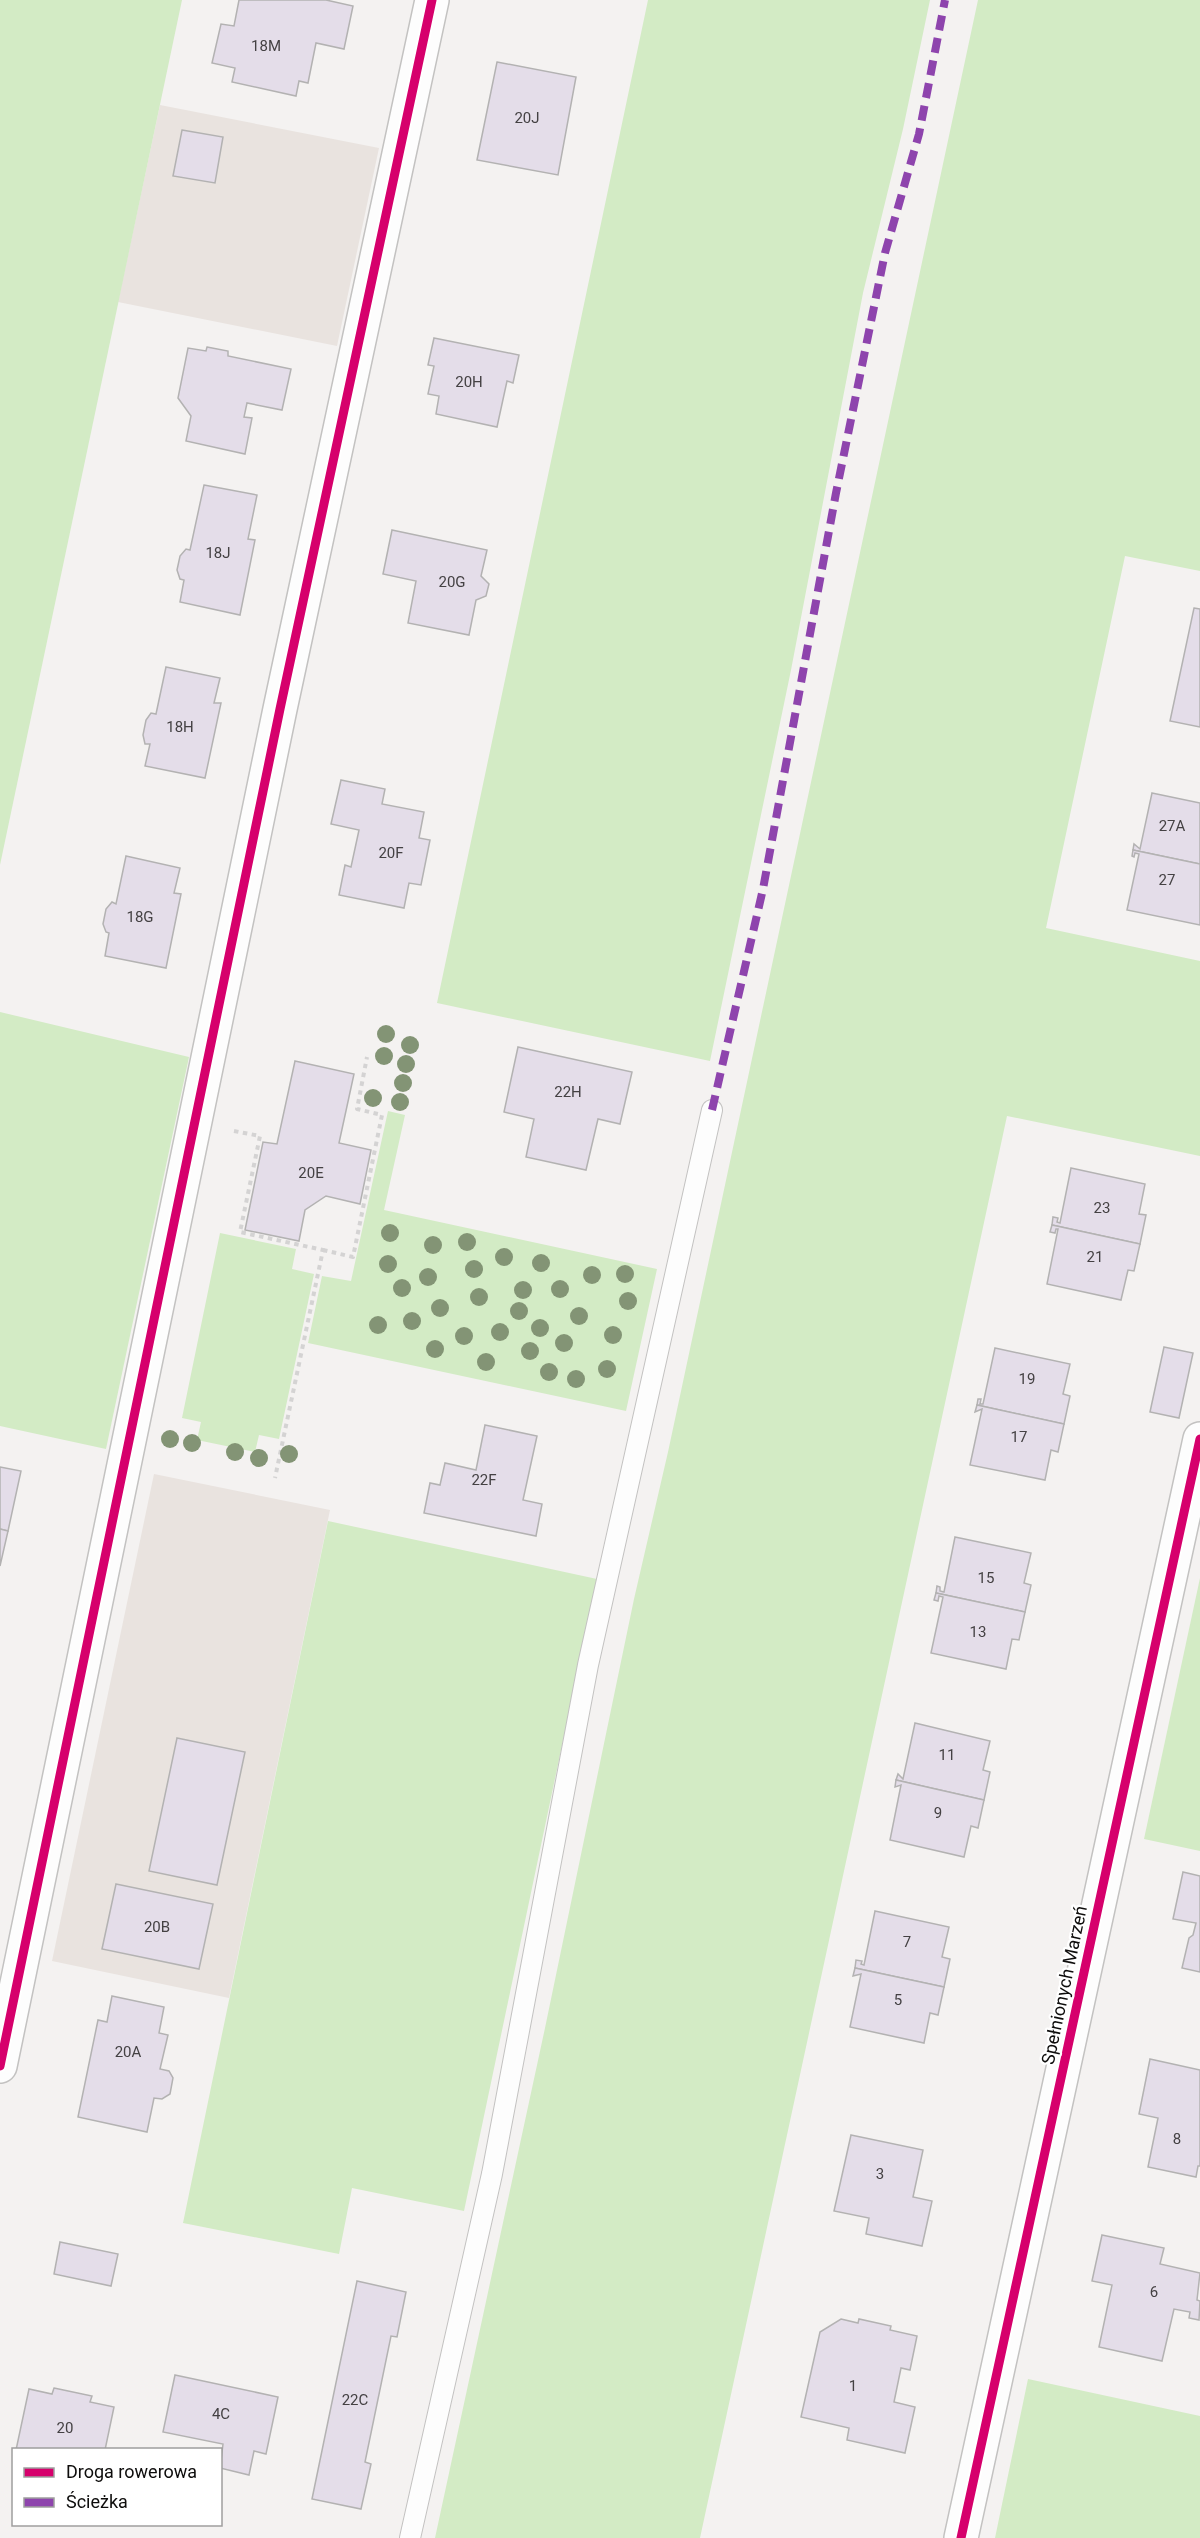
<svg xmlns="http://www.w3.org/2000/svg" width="1200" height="2538" viewBox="0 0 1200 2538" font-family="Roboto,sans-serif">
	<rect width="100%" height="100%" fill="#f4f2f1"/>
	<g fill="#e9e3df">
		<polygon points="160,105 379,148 337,346 118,302"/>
		<polygon points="154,1474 330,1510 229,1998 52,1961"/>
	</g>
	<g fill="#d3ebc5">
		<polygon points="0,0 182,0 0,865"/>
		<polygon points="648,0 930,0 903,129 863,293 791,670 710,1061 437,1003"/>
		<polygon points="978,0 1200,0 1200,571 1125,556 1046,928 1200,961 1200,1156 1007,1116 700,2538 435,2538 545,2028 634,1599 668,1452"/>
		<polygon points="0,1012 189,1057 106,1449 0,1426"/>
		<polygon points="388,1111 405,1115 384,1210 657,1269 626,1411 308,1343 322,1276 351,1281"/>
		<polygon points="220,1233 296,1249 292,1269 314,1274 279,1439 259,1435 255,1452 197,1440 201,1422 182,1418"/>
		<polygon points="328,1521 597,1579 464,2211 352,2188 339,2254 183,2223"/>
		<polygon points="1200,1578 1200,1851 1144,1839"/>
		<polygon points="1028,2379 1200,2416 1200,2538 995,2538"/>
	</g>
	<g fill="#e4dde9" stroke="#b3b2b2" stroke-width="1.5">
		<polygon points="239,0 326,0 353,6 344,49 316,43 308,83 299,81 296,96 232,82 235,68 212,63 221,24 234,26"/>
		<polygon points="497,62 576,77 558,175 477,160"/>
		<polygon points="182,130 223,137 215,183 173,176"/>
		<polygon points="434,338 519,355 513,383 507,381 497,427 436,414 439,396 428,394 434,366 428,365"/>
		<polygon points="207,347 228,351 228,356 291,369 282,410 247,403 244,417 252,418 245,454 186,441 191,416 178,398 188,348 206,351"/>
		<polygon points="204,485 257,495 248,539 255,540 240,615 180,602 184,580 180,579 177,570 180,556 186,549 190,550"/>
		<polygon points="392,530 487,550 481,576 489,584 486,596 476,600 469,635 408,623 416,581 383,574"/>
		<polygon points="1194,608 1200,609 1200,727 1170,721"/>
		<polygon points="166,667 220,678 214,703 221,703 205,778 145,766 150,744 145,744 143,735 146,720 151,713 156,714"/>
		<polygon points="341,780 385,789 382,804 424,812 419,838 430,840 421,885 409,883 404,908 339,895 345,865 351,867 359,830 331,824"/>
		<polygon points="1152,793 1200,803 1200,864 1133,850 1134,844 1140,849"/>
		<polygon points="1133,850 1200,864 1200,925 1127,910 1139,854 1135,853 1134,857 1132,856"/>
		<polygon points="126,856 180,868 174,893 181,894 166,968 105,956 109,933 106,932 103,924 106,909 112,902 116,904"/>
		<polygon points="518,1047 632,1072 620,1124 598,1119 586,1170 526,1157 534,1119 504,1112"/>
		<polygon points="295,1061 354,1074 339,1143 371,1150 360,1204 326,1196 305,1210 299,1241 245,1230 263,1142 277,1144"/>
		<polygon points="1071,1168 1145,1184 1139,1214 1146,1215 1140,1244 1052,1225 1053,1217 1058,1218 1057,1222 1060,1223"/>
		<polygon points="1052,1225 1140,1244 1134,1271 1128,1270 1121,1300 1047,1284 1058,1229 1056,1229 1055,1233 1050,1232"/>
		<polygon points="1164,1347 1193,1353 1179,1418 1150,1412"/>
		<polygon points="995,1348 1070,1364 1063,1394 1070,1396 1064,1424 977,1405 978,1399 981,1399 980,1404 983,1404"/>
		<polygon points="977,1405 1064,1424 1058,1452 1051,1450 1045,1480 970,1465 982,1409 975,1412"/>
		<polygon points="485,1425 537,1436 523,1500 542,1504 536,1536 424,1513 430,1483 440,1485 445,1463 476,1470"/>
		<polygon points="0,1467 21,1471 8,1531 0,1529"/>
		<polygon points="0,1529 8,1531 0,1566"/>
		<polygon points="955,1537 1031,1553 1024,1583 1031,1585 1025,1612 936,1593 937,1586 940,1587 940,1591 944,1592"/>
		<polygon points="936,1593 1025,1612 1019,1640 1012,1639 1006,1669 931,1653 943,1597 939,1596 938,1601 934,1600"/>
		<polygon points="915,1723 990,1741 983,1770 990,1772 984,1800 896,1780 898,1774 903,1779"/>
		<polygon points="177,1738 245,1752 217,1885 149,1871"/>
		<polygon points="896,1780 984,1800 978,1828 971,1826 964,1857 890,1840 901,1785 895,1787"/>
		<polygon points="1183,1872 1200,1876 1200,1972 1182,1968 1189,1938 1193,1935 1196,1923 1173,1919"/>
		<polygon points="116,1884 213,1904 199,1969 102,1949"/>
		<polygon points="875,1911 949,1927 942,1957 950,1959 944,1987 855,1968 856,1960 862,1961 861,1964 864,1965"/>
		<polygon points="855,1968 944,1987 938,2015 930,2013 924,2043 850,2027 861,1974 853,1976"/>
		<polygon points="112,1996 164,2007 159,2033 168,2035 160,2069 169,2071 173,2078 170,2094 162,2099 154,2098 147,2132 78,2117 98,2020 107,2022"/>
		<polygon points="1150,2059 1200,2070 1200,2166 1198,2166 1196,2177 1148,2167 1158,2118 1139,2114"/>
		<polygon points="851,2135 923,2150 913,2197 932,2201 922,2246 866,2234 869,2218 834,2211"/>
		<polygon points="1102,2235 1164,2248 1160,2264 1200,2273 1197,2300 1200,2301 1199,2320 1189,2318 1190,2312 1174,2309 1162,2361 1099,2347 1112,2285 1092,2281"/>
		<polygon points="60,2242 118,2254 111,2286 54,2274"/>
		<polygon points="357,2281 406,2292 397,2337 391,2336 365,2462 371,2464 361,2509 312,2499"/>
		<polygon points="841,2319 858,2323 859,2319 891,2326 890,2330 917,2336 910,2370 901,2368 894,2402 915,2407 905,2453 847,2440 849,2428 801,2417 820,2332"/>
		<polygon points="175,2375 278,2397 266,2454 254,2451 249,2475 220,2468 223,2444 163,2432"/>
		<polygon points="54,2388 92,2396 90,2402 114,2407 105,2450 16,2450 29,2389 52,2394"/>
	</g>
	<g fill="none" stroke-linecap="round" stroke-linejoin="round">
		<defs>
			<polyline id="lane" points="410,2538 492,2174 588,1665 712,1110"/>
			<g id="street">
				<polyline points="0,2066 280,709 432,0"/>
				<polyline points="961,2538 1200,1439"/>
			</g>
		</defs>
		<use href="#lane" stroke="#c3c2c1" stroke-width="22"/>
		<use href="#street" stroke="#c3c2c1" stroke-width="36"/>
		<g stroke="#d4d3d3" stroke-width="4" stroke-dasharray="4.5 4.5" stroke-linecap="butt">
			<polyline points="234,1131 260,1136 240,1232 323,1250 275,1478"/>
			<polyline points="323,1250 353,1257 382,1115 357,1109 367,1057"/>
		</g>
		<use href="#lane" stroke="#fdfdfd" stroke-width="20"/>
		<use href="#street" stroke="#fdfdfd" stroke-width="33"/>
		<polyline stroke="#8e44ad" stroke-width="8" stroke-dasharray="15 8" stroke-linecap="butt" points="712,1110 763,889 836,493 885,253 919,134 945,0"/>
		<defs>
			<g id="cycleway">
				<polyline points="0,2066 280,709 432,0"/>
				<polyline points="961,2538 1200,1439"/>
			</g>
		</defs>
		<use href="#cycleway" stroke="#fff" stroke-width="13"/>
		<use href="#cycleway" stroke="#d6006c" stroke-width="9"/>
	</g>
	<g fill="#839475">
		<circle cx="386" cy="1034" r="9"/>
		<circle cx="410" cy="1045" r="9"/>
		<circle cx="384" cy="1056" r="9"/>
		<circle cx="406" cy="1064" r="9"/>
		<circle cx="403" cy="1083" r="9"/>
		<circle cx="373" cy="1098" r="9"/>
		<circle cx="400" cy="1102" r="9"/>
		<circle cx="390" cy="1233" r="9"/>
		<circle cx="467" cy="1242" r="9"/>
		<circle cx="433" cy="1245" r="9"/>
		<circle cx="504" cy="1257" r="9"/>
		<circle cx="541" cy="1263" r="9"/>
		<circle cx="388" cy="1264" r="9"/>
		<circle cx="474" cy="1269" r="9"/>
		<circle cx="625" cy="1274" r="9"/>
		<circle cx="592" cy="1275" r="9"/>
		<circle cx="428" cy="1277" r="9"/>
		<circle cx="402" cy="1288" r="9"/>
		<circle cx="560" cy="1289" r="9"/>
		<circle cx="523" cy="1290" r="9"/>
		<circle cx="479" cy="1297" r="9"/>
		<circle cx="628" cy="1301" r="9"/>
		<circle cx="440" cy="1308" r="9"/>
		<circle cx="519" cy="1311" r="9"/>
		<circle cx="579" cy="1316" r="9"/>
		<circle cx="412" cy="1321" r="9"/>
		<circle cx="378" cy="1325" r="9"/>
		<circle cx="540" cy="1328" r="9"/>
		<circle cx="500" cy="1332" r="9"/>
		<circle cx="613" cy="1335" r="9"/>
		<circle cx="464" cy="1336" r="9"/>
		<circle cx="564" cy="1343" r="9"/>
		<circle cx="435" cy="1349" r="9"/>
		<circle cx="530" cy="1351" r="9"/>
		<circle cx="486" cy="1362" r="9"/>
		<circle cx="607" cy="1369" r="9"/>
		<circle cx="549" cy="1372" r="9"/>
		<circle cx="576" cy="1379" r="9"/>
		<circle cx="170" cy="1439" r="9"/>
		<circle cx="192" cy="1443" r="9"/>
		<circle cx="235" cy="1452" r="9"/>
		<circle cx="289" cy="1454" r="9"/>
		<circle cx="259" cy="1458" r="9"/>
	</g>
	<g text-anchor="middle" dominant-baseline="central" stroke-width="4.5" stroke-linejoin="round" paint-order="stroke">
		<g font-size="15" fill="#444143">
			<text x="266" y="46">18M</text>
			<text x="527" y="118">20J</text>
			<text x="469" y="382">20H</text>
			<text x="218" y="553">18J</text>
			<text x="452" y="582">20G</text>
			<text x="180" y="727">18H</text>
			<text x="1172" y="826">27A</text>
			<text x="391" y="853">20F</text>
			<text x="1167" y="880">27</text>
			<text x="140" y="917">18G</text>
			<text x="568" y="1092">22H</text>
			<text x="311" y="1173">20E</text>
			<text x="1102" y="1208">23</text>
			<text x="1095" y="1257">21</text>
			<text x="1027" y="1379">19</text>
			<text x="1019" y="1437">17</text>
			<text x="484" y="1480">22F</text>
			<text x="986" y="1578">15</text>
			<text x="978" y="1632">13</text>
			<text x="947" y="1755">11</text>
			<text x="938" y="1813">9</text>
			<text x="157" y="1927">20B</text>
			<text x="907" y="1942">7</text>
			<text x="898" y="2000">5</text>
			<text x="128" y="2052">20A</text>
			<text x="1177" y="2139">8</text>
			<text x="880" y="2174">3</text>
			<text x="1154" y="2292">6</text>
			<text x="853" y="2386">1</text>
			<text x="355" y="2400">22C</text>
			<text x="221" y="2414">4C</text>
			<text x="65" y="2428">20</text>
		</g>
		<g font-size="18" fill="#0e0d0c" stroke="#fff">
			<text transform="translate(1064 1985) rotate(-78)">Spełnionych Marzeń</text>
		</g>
	</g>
	<rect x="12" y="2448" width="210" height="78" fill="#ffffff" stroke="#9f9e9e" stroke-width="1.5"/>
	<rect x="24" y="2468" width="30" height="9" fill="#d6006c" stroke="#9f9e9e" stroke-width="1.5"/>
	<text x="66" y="2478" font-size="18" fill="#0e0d0c">Droga rowerowa</text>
	<rect x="24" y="2498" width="30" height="9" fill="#8e44ad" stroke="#9f9e9e" stroke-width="1.5"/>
	<text x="66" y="2508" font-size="18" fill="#0e0d0c">Ścieżka</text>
</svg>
